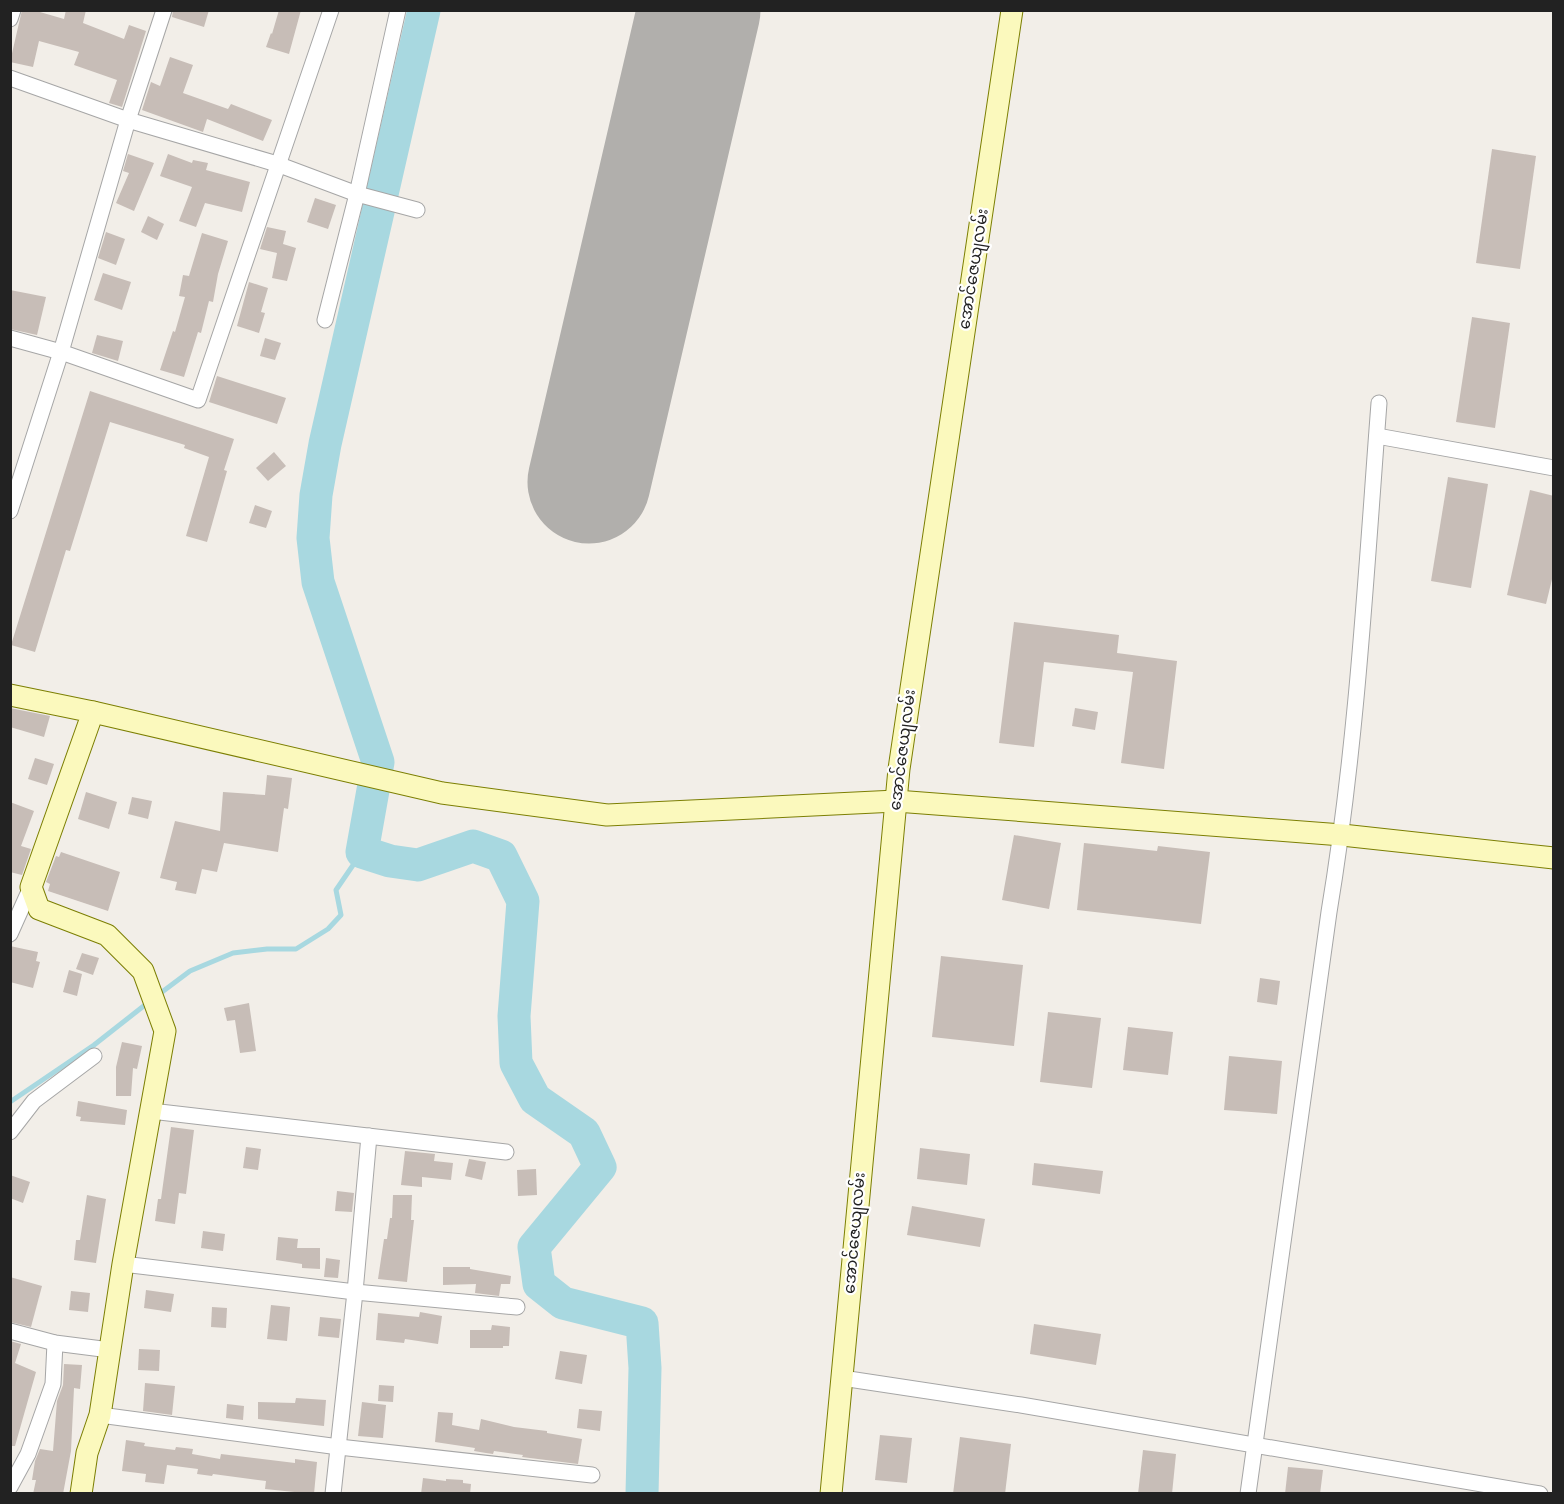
<svg xmlns="http://www.w3.org/2000/svg" width="1564" height="1504" viewBox="0 0 1564 1504" font-family="'Sofia Sans Condensed','Noto Sans Myanmar',sans-serif">
	<rect width="100%" height="100%" fill="#f2eee8"/>
	<g fill="none" stroke-linecap="round" stroke-linejoin="round">
		<g stroke="#a8d8e0" stroke-width="5">
			<polyline points="158,995 190,971 233,953 267,949 296,949 328,929 341,915 336,890 362,852"/>
			<polyline points="10,1102 94,1045 150,1001"/>
		</g>
		<polyline stroke="#a8d8e0" stroke-width="33" points="424,10 325,444 316,495 313,538 318,582 378,762 362,852 390,861 418,865 473,846 501,856 523,901 514,1016 516,1063 535,1099 584,1133 600,1167 534,1247 539,1284 563,1303 642,1323 645,1368 642,1494"/>
		<polyline stroke="#b1afac" stroke-width="123" points="589,482 699,10"/>
	</g>
	<g fill="#c7bdb7">
		<polygon points="22,10 33,10 64,19 66,10 86,10 83,23 124,39 129,25 146,31 122,107 109,103 117,80 74,65 79,52 39,41 33,67 10,62"/>
		<polygon points="173,10 209,10 204,27 172,17"/>
		<polygon points="279,10 301,10 289,54 266,47 271,33 272,34"/>
		<polygon points="170,57 193,65 183,93 228,109 231,104 272,120 263,141 207,119 203,132 142,110 151,82 160,86"/>
		<polygon points="1492,149 1536,156 1520,269 1476,263"/>
		<polygon points="128,154 154,163 134,211 116,203 129,173 123,171"/>
		<polygon points="168,154 192,163 193,160 208,163 206,170 250,182 242,212 205,203 196,227 179,221 192,187 160,176"/>
		<polygon points="315,198 336,205 328,229 307,222"/>
		<polygon points="148,216 164,224 157,240 141,232"/>
		<polygon points="267,227 286,231 283,244 296,248 287,281 272,278 277,253 260,249"/>
		<polygon points="106,232 125,239 116,265 98,258"/>
		<polygon points="202,233 228,241 218,274 213,302 209,301 201,333 198,332 184,377 160,370 173,331 175,332 185,297 179,296 183,275 189,276"/>
		<polygon points="103,273 131,282 122,310 94,300"/>
		<polygon points="249,282 268,288 261,312 265,313 259,333 237,326"/>
		<polygon points="10,290 46,297 37,335 10,329"/>
		<polygon points="1472,317 1510,323 1495,428 1456,422"/>
		<polygon points="97,335 123,341 118,361 92,353"/>
		<polygon points="265,338 281,343 275,360 260,356"/>
		<polygon points="217,376 286,398 277,424 209,402"/>
		<polygon points="90,391 234,439 224,470 227,471 207,542 186,536 209,457 184,448 185,445 110,422 70,551 66,550 35,652 11,645"/>
		<polygon points="274,452 286,466 268,481 256,468"/>
		<polygon points="1448,477 1488,484 1471,588 1431,581"/>
		<polygon points="1530,490 1554,496 1554,571 1546,604 1507,595"/>
		<polygon points="255,505 272,511 266,528 249,523"/>
		<polygon points="1014,622 1119,635 1117,653 1177,661 1164,769 1121,763 1133,672 1044,662 1034,747 999,743"/>
		<polygon points="10,708 50,716 44,737 10,727"/>
		<polygon points="1075,708 1098,712 1095,730 1072,726"/>
		<polygon points="35,758 54,764 47,785 28,779"/>
		<polygon points="267,775 292,778 288,809 284,808 278,852 224,843 217,872 202,869 196,894 175,890 177,882 160,878 175,821 220,831 223,792 265,795"/>
		<polygon points="86,792 117,802 109,829 78,819"/>
		<polygon points="132,797 152,801 148,819 128,814"/>
		<polygon points="10,802 34,811 21,846 31,849 22,875 10,872"/>
		<polygon points="1014,835 1061,843 1049,909 1002,900"/>
		<polygon points="1084,843 1157,851 1158,846 1210,852 1201,924 1077,910"/>
		<polygon points="61,852 120,872 108,911 48,891 50,884 46,882 56,856 59,857"/>
		<polygon points="10,946 38,952 36,961 40,962 33,988 10,982"/>
		<polygon points="82,953 99,958 93,975 76,969"/>
		<polygon points="941,956 1023,965 1014,1046 932,1037"/>
		<polygon points="69,970 82,974 77,996 63,992"/>
		<polygon points="1260,978 1280,981 1277,1005 1257,1002"/>
		<polygon points="249,1003 256,1051 240,1053 235,1020 227,1021 224,1008"/>
		<polygon points="1048,1012 1101,1018 1092,1088 1040,1082"/>
		<polygon points="1128,1027 1173,1032 1168,1075 1123,1070"/>
		<polygon points="122,1042 142,1046 137,1069 133,1068 131,1096 116,1096 116,1067"/>
		<polygon points="1229,1056 1282,1061 1277,1114 1224,1110"/>
		<polygon points="78,1101 127,1110 125,1125 80,1121 81,1117 76,1116"/>
		<polygon points="171,1127 194,1130 186,1194 179,1193 175,1224 155,1221 158,1199 161,1199"/>
		<polygon points="246,1147 261,1149 258,1170 243,1168"/>
		<polygon points="920,1148 970,1154 967,1185 917,1179"/>
		<polygon points="405,1151 435,1154 434,1161 453,1163 451,1180 422,1177 422,1187 401,1185"/>
		<polygon points="469,1159 486,1162 482,1180 465,1176"/>
		<polygon points="1034,1163 1103,1171 1100,1194 1032,1185"/>
		<polygon points="536,1169 537,1195 518,1196 517,1170"/>
		<polygon points="10,1175 30,1182 23,1203 10,1198"/>
		<polygon points="337,1191 354,1193 352,1212 335,1211"/>
		<polygon points="87,1195 106,1199 96,1263 74,1260 76,1240 80,1240"/>
		<polygon points="393,1195 412,1195 411,1220 414,1220 407,1282 378,1279 384,1239 387,1239 390,1218 392,1218"/>
		<polygon points="912,1206 985,1219 980,1247 907,1235"/>
		<polygon points="203,1231 225,1234 223,1251 201,1248"/>
		<polygon points="278,1237 298,1239 297,1248 320,1248 320,1269 302,1268 302,1264 276,1260"/>
		<polygon points="326,1258 340,1260 338,1278 324,1277"/>
		<polygon points="443,1267 470,1267 470,1269 511,1276 510,1284 501,1284 499,1296 475,1293 476,1284 443,1285"/>
		<polygon points="10,1277 42,1286 31,1327 10,1322"/>
		<polygon points="146,1290 174,1294 171,1312 144,1308"/>
		<polygon points="71,1291 90,1293 88,1312 69,1310"/>
		<polygon points="271,1305 290,1307 287,1341 267,1339"/>
		<polygon points="212,1307 227,1308 226,1328 211,1327"/>
		<polygon points="420,1312 442,1316 438,1344 405,1339 404,1343 376,1340 378,1313 419,1317"/>
		<polygon points="320,1317 341,1319 339,1338 318,1336"/>
		<polygon points="1034,1324 1101,1334 1096,1365 1030,1354"/>
		<polygon points="492,1325 510,1327 509,1346 503,1346 503,1348 470,1348 470,1330 491,1330"/>
		<polygon points="10,1341 21,1344 15,1363 36,1372 15,1446 10,1446"/>
		<polygon points="139,1349 160,1350 159,1371 138,1370"/>
		<polygon points="560,1351 587,1355 582,1384 555,1379"/>
		<polygon points="64,1364 82,1365 80,1389 74,1388 71,1451 63,1494 33,1494 36,1480 32,1480 35,1461 40,1449 53,1451 57,1401 63,1385"/>
		<polygon points="145,1383 175,1386 172,1415 143,1411"/>
		<polygon points="379,1385 394,1386 393,1402 378,1401"/>
		<polygon points="296,1398 326,1400 324,1426 258,1419 258,1402 295,1403"/>
		<polygon points="362,1402 386,1405 383,1438 358,1436"/>
		<polygon points="227,1404 244,1406 243,1420 226,1418"/>
		<polygon points="579,1409 602,1411 600,1431 577,1428"/>
		<polygon points="438,1412 453,1413 452,1425 479,1430 481,1419 514,1427 547,1431 547,1433 582,1439 578,1464 522,1457 523,1455 494,1451 493,1454 486,1453 474,1451 475,1448 435,1442"/>
		<polygon points="880,1435 912,1438 907,1483 875,1480"/>
		<polygon points="960,1437 1011,1444 1005,1494 953,1494"/>
		<polygon points="126,1440 145,1443 144,1446 175,1450 176,1447 193,1449 192,1454 220,1459 221,1454 295,1463 295,1459 317,1462 314,1494 265,1489 266,1481 213,1474 212,1476 197,1474 198,1469 167,1465 164,1484 145,1482 146,1474 122,1471"/>
		<polygon points="1143,1450 1176,1454 1172,1494 1138,1494"/>
		<polygon points="1288,1467 1323,1470 1320,1494 1285,1494"/>
		<polygon points="423,1478 446,1481 446,1479 463,1480 463,1483 471,1484 470,1494 421,1494"/>
	</g>
	<g fill="none" stroke-linecap="round" stroke-linejoin="round">
		<defs>
			<g id="street">
				<polyline points="10,19 13,10"/>
				<polyline points="10,78 128,120 277,164 357,194 417,210"/>
				<polyline points="325,320 357,194 398,10"/>
				<polyline points="10,338 61,352 198,400 331,10"/>
				<polyline points="1377,436 1554,468"/>
				<polyline points="10,511 61,352 128,120 164,10"/>
				<polyline points="10,934 31,887"/>
				<polyline points="151,1111 506,1152"/>
				<polyline points="10,1132 34,1101 94,1056"/>
				<polyline points="123,1264 355,1292 517,1307"/>
				<polyline points="10,1331 55,1343 110,1350"/>
				<polyline points="842,1378 1021,1405 1540,1494"/>
				<polyline points="100,1415 339,1447 592,1475"/>
				<polyline points="10,1487 28,1454 53,1384 55,1343"/>
				<polyline points="333,1494 355,1292 369,1136"/>
				<path d="M1248,1494l81,-582c28,-168 37,-339 50,-509"/>
			</g>
			<g id="secondary">
				<polyline points="10,695 93,712 31,887 39,909 107,935 143,971 165,1031 123,1264 100,1415 87,1453 81,1494"/>
				<polyline points="93,712 442,793 607,815 896,801 1342,835 1554,858"/>
				<polyline points="831,1494 899,769 1012,10"/>
			</g>
		</defs>
		<use href="#street" stroke="#a6a6a6" stroke-width="17"/>
		<use href="#secondary" stroke="#7c7f03" stroke-width="23"/>
		<use href="#street" stroke="#fff" stroke-width="15"/>
		<use href="#secondary" stroke="#fbf9bd" stroke-width="21"/>
	</g>
	<g text-anchor="middle" dominant-baseline="central" stroke-width="4.5" stroke-linejoin="round" paint-order="stroke">
		<g font-size="16" fill="#222" stroke="#fff">
			<text transform="translate(974 269) rotate(-81)">အောင်ဇေယျလမ်း</text>
			<text transform="translate(903 750) rotate(-83)">အောင်ဇေယျလမ်း</text>
			<text transform="translate(855 1233) rotate(-85)">အောင်ဇေယျလမ်း</text>
		</g>
	</g>
	<rect width="1564" height="1504" fill="none" stroke="#222222" stroke-width="24"/>
</svg>
